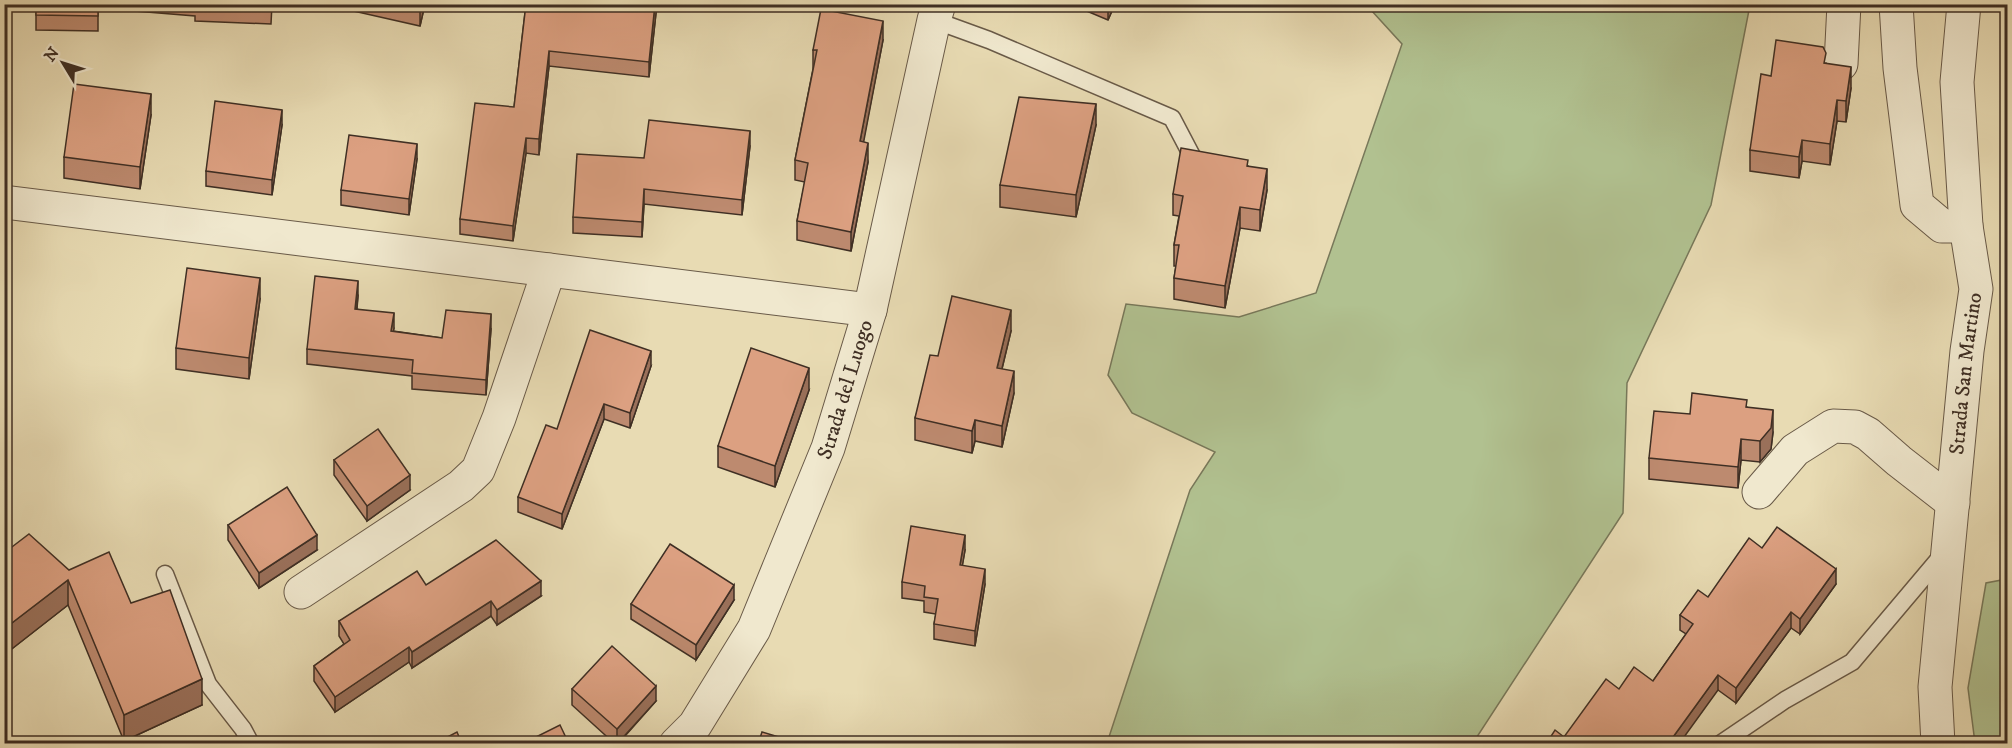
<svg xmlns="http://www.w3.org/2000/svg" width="2012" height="748" viewBox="0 0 2012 748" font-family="'IM FELL DW Pica',serif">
	<rect width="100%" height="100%" fill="#e8dbb3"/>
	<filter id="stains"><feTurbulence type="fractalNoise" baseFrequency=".00333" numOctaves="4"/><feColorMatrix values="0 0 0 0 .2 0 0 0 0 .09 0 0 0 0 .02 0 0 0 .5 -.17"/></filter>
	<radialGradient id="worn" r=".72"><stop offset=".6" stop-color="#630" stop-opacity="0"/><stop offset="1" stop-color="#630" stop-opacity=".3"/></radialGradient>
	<g fill="#b1c190" stroke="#78785a" stroke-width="1.5">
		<polygon points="1372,5 1750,5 1711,205 1627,383 1623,513 1473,743 1107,743 1190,490 1215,452 1132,413 1108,375 1126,304 1239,317 1316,293 1402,44 1371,10"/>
		<polygon points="2007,579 2007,743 1975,743 1968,688 1986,583"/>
	</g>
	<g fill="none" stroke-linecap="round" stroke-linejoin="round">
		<defs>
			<g id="service">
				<polyline points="934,20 989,40 1172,118 1193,158"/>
				<polyline points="165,574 208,684 243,729 251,744"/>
				<polyline points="1720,744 1785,700 1852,662 1944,553"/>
			</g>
			<g id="minor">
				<polyline points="1896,4 1900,68 1917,205 1942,226 1966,226"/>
				<polyline points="1841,64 1844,4"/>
				<polyline points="4,202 870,310"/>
				<polyline points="1759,492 1795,450 1833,426 1855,427 1868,434 1899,461 1953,503"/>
				<polyline points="301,592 461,486 478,470 499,418 549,270"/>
				<path id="s1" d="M1938,744l-3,-57 32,-336 9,-62 -10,-63 -9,-144 7,-78"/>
			</g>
			<g id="tertiary">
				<path id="s2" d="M676,744l19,-19 59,-96 74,-181 42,-138 64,-290 5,-16"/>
			</g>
		</defs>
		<use href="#service" stroke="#695a48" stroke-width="19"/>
		<use href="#minor" stroke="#695a48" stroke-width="35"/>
		<use href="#tertiary" stroke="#695a48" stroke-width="35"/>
		<use href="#service" stroke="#f0e8ce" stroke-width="16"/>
		<use href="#minor" stroke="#f0e8ce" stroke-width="33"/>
		<use href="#tertiary" stroke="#f0e8ce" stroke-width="33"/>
	</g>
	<g fill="#bd8a6f" stroke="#3f2f24" stroke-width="1.5">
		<polygon points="36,4 272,4 271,24 195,21 195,16 98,8 98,31 36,30"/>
		<polygon points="331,4 425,4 420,26 331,6"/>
		<polygon points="526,4 657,4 649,77 549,66 539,155 526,153 513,241 460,234 460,219 514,107"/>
		<polygon points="1070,4 1115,4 1108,20"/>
		<polygon points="883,40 863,142 868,162 851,251 797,240 797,221 805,182 795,180 795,160 813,69 813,50"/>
		<polygon points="1826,63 1851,88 1846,122 1837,121 1830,165 1802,161 1799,178 1750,171 1750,150 1771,76"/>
		<polygon points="151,115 140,189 64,178 64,157"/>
		<polygon points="282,125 272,195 206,186 206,171"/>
		<polygon points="1096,125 1076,217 1000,207 1000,185"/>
		<polygon points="750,146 742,215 644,204 642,237 573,233 573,217 644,158"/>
		<polygon points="417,159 409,215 341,205 341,190"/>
		<polygon points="1248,166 1267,190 1260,231 1240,228 1225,308 1174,299 1174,278 1176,266 1174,266 1174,245 1179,216 1173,215 1173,194"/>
		<polygon points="358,296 357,309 394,328 393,331 442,338 491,329 486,395 412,389 412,376 307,364 307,349"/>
		<polygon points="260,299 249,379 176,369 176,348"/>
		<polygon points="1011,331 1002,369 1014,393 1002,447 975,441 972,453 915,440 915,418 938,356"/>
		<polygon points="651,366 630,428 604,419 562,529 518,512 518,497 557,429"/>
		<polygon points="809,390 775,487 718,467 718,446"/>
		<polygon points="1747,407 1773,432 1771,449 1760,462 1741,460 1738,488 1649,479 1649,458 1690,414"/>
		<polygon points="334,460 410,490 367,521 334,475"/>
		<polygon points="228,525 317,550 259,588 228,540"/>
		<polygon points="1762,548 1836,584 1800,634 1791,628 1736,703 1718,690 1564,737 1619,689 1653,681 1686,634 1680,630 1680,615 1708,597"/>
		<polygon points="965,550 962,566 985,584 975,646 934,639 934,624 936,614 924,612 924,601 902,598 902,582"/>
		<polygon points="69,570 131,603 202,705 124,741 68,605 4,655"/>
		<polygon points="426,585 541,596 497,625 491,616 412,668 409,662 335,712 314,681 314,666 344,644 339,636 339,621"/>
		<polygon points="734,600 696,660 631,619 631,604"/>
		<polygon points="572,689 656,701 618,744 615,744 572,705"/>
	</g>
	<g fill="#9a705a" stroke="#3f2f24" stroke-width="1.5">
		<polygon points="420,4 425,4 420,26"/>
		<polygon points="655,4 657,4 649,77 649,62"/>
		<polygon points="1108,4 1115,4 1108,20"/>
		<polygon points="883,21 883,40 860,161 860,141"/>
		<polygon points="549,51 549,66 539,155 539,139"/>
		<polygon points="1851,67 1851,88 1846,122 1846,101"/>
		<polygon points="6,84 6,99 4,103 4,88"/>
		<polygon points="151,94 151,115 140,189 140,167"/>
		<polygon points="1837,100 1837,121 1830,165 1830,144"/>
		<polygon points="1096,104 1096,125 1076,217 1076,195"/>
		<polygon points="282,110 282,125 272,195 272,180"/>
		<polygon points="750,131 750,146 742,215 742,200"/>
		<polygon points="526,138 526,153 513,241 513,226"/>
		<polygon points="1802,140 1802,161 1799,178 1799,157"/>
		<polygon points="868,143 868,162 851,251 851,232"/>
		<polygon points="417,144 417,159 409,215 409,199"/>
		<polygon points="1267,169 1267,190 1260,231 1260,210"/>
		<polygon points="644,189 644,204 642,237 642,222"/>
		<polygon points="1240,207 1240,228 1225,308 1225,286"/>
		<polygon points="260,278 260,299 249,379 249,358"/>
		<polygon points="358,281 358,296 355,324 355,309"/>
		<polygon points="1011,310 1011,331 997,389 997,368"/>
		<polygon points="394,313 394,328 391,346 391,331"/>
		<polygon points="491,314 491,329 486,395 486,380"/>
		<polygon points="651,351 651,366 630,428 630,413"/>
		<polygon points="809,368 809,390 775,487 775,466"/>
		<polygon points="1014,371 1014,393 1002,447 1002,426"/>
		<polygon points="604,404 604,419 562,529 562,514"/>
		<polygon points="1773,410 1773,432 1771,449 1760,462 1760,441"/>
		<polygon points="975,420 975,441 972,453 972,431"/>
		<polygon points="1741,439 1741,460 1738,488 1738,467"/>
		<polygon points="410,475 410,490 367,521 367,506"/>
		<polygon points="317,535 317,550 259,588 259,573"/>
		<polygon points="965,535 965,550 960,580 960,565"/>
		<polygon points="985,569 985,584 975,646 975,631"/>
		<polygon points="1836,569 1836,584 1800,634 1800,619"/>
		<polygon points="68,580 68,605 4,655 4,629"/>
		<polygon points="541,581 541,596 497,625 497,610"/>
		<polygon points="734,585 734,600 696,660 696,645"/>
		<polygon points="491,601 491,616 412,668 412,652"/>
		<polygon points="1791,612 1791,628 1736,703 1736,688"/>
		<polygon points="409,647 409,662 335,712 335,697"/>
		<polygon points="1718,675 1718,690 1679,744 1668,744"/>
		<polygon points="202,679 202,705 124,741 124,715"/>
		<polygon points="656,686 656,701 617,744 617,729"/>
	</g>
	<g fill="#dca081" stroke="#3f2f24" stroke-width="1.5">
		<polygon points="36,4 98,4 98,16 36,15"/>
		<polygon points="195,4 271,4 271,9 195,6"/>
		<polygon points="526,4 655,4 649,62 549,51 539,139 526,138 513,226 460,219 475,103 514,107"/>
		<polygon points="821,9 883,21 860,141 868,143 851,232 797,221 808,163 795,160 817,50 813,50"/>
		<polygon points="1776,40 1823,47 1826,53 1824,63 1851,67 1846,101 1837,100 1830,144 1802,140 1799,157 1750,150 1761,74 1771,76"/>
		<polygon points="74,84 151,94 140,167 64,157"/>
		<polygon points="1019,97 1096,104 1076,195 1000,185"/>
		<polygon points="215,101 282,110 272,180 206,171"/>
		<polygon points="649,120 750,131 742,200 644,189 642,222 573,217 577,154 644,158"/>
		<polygon points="349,135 417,144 409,199 341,190"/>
		<polygon points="1181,148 1248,160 1247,166 1267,169 1260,210 1240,207 1225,286 1174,278 1179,245 1174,245 1183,196 1173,194"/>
		<polygon points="187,268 260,278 249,358 176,348"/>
		<polygon points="315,276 358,281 355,309 394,313 391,331 442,338 446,310 491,314 486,380 412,373 413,360 307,349"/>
		<polygon points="952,296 1011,310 997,368 1014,371 1002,426 975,420 972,431 915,418 930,355 938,356"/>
		<polygon points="590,330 651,351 630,413 604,404 562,514 518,497 546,425 557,429"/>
		<polygon points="751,348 809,368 775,466 718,446"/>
		<polygon points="1692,393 1747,400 1746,407 1773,410 1771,428 1760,441 1741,439 1738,467 1649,458 1654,411 1690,414"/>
		<polygon points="378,429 410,475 367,506 334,460"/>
		<polygon points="287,487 317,535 259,573 228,525"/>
		<polygon points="911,526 965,535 960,565 985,569 975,631 934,624 938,599 924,597 925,586 902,582"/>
		<polygon points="1777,527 1836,569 1800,619 1791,612 1736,688 1718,675 1668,744 1546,744 1555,730 1564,737 1606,679 1619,689 1634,667 1653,681 1693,624 1680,615 1698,590 1708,597 1749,538 1762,548"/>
		<polygon points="29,534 69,570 109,552 131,603 170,590 202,679 124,715 68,580 4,629 4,553"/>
		<polygon points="496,540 541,581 497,610 491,601 412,652 409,647 335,697 314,666 350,640 339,621 417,571 426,585"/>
		<polygon points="670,544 734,585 696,645 631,604"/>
		<polygon points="612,646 656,686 617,729 572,689"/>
		<polygon points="560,725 569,744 522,744"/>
		<polygon points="457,732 462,744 434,744"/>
		<polygon points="762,732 802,744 758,744"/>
	</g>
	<g text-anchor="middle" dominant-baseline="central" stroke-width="4.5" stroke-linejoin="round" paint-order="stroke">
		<g font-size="21" fill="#3f2f24" stroke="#f0e8ce">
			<text stroke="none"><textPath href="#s1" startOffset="372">Strada San Martino</textPath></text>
			<text stroke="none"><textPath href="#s2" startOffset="396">Strada del Luogo</textPath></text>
		</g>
	</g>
	<rect width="2012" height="748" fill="none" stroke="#e8dbb3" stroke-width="24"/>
	<rect x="6" y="6" width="2000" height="736" fill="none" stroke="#3f2f24" stroke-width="3"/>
	<rect x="12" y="12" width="1988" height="724" fill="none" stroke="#3f2f24" stroke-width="1.5"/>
	<g transform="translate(63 63) rotate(308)" stroke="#f0e8ce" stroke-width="4.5" paint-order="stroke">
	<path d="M0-4.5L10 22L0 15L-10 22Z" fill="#3f2f24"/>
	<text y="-9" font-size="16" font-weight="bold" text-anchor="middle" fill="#3f2f24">N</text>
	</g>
	<rect width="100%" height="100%" filter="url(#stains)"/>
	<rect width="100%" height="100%" fill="url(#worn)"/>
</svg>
